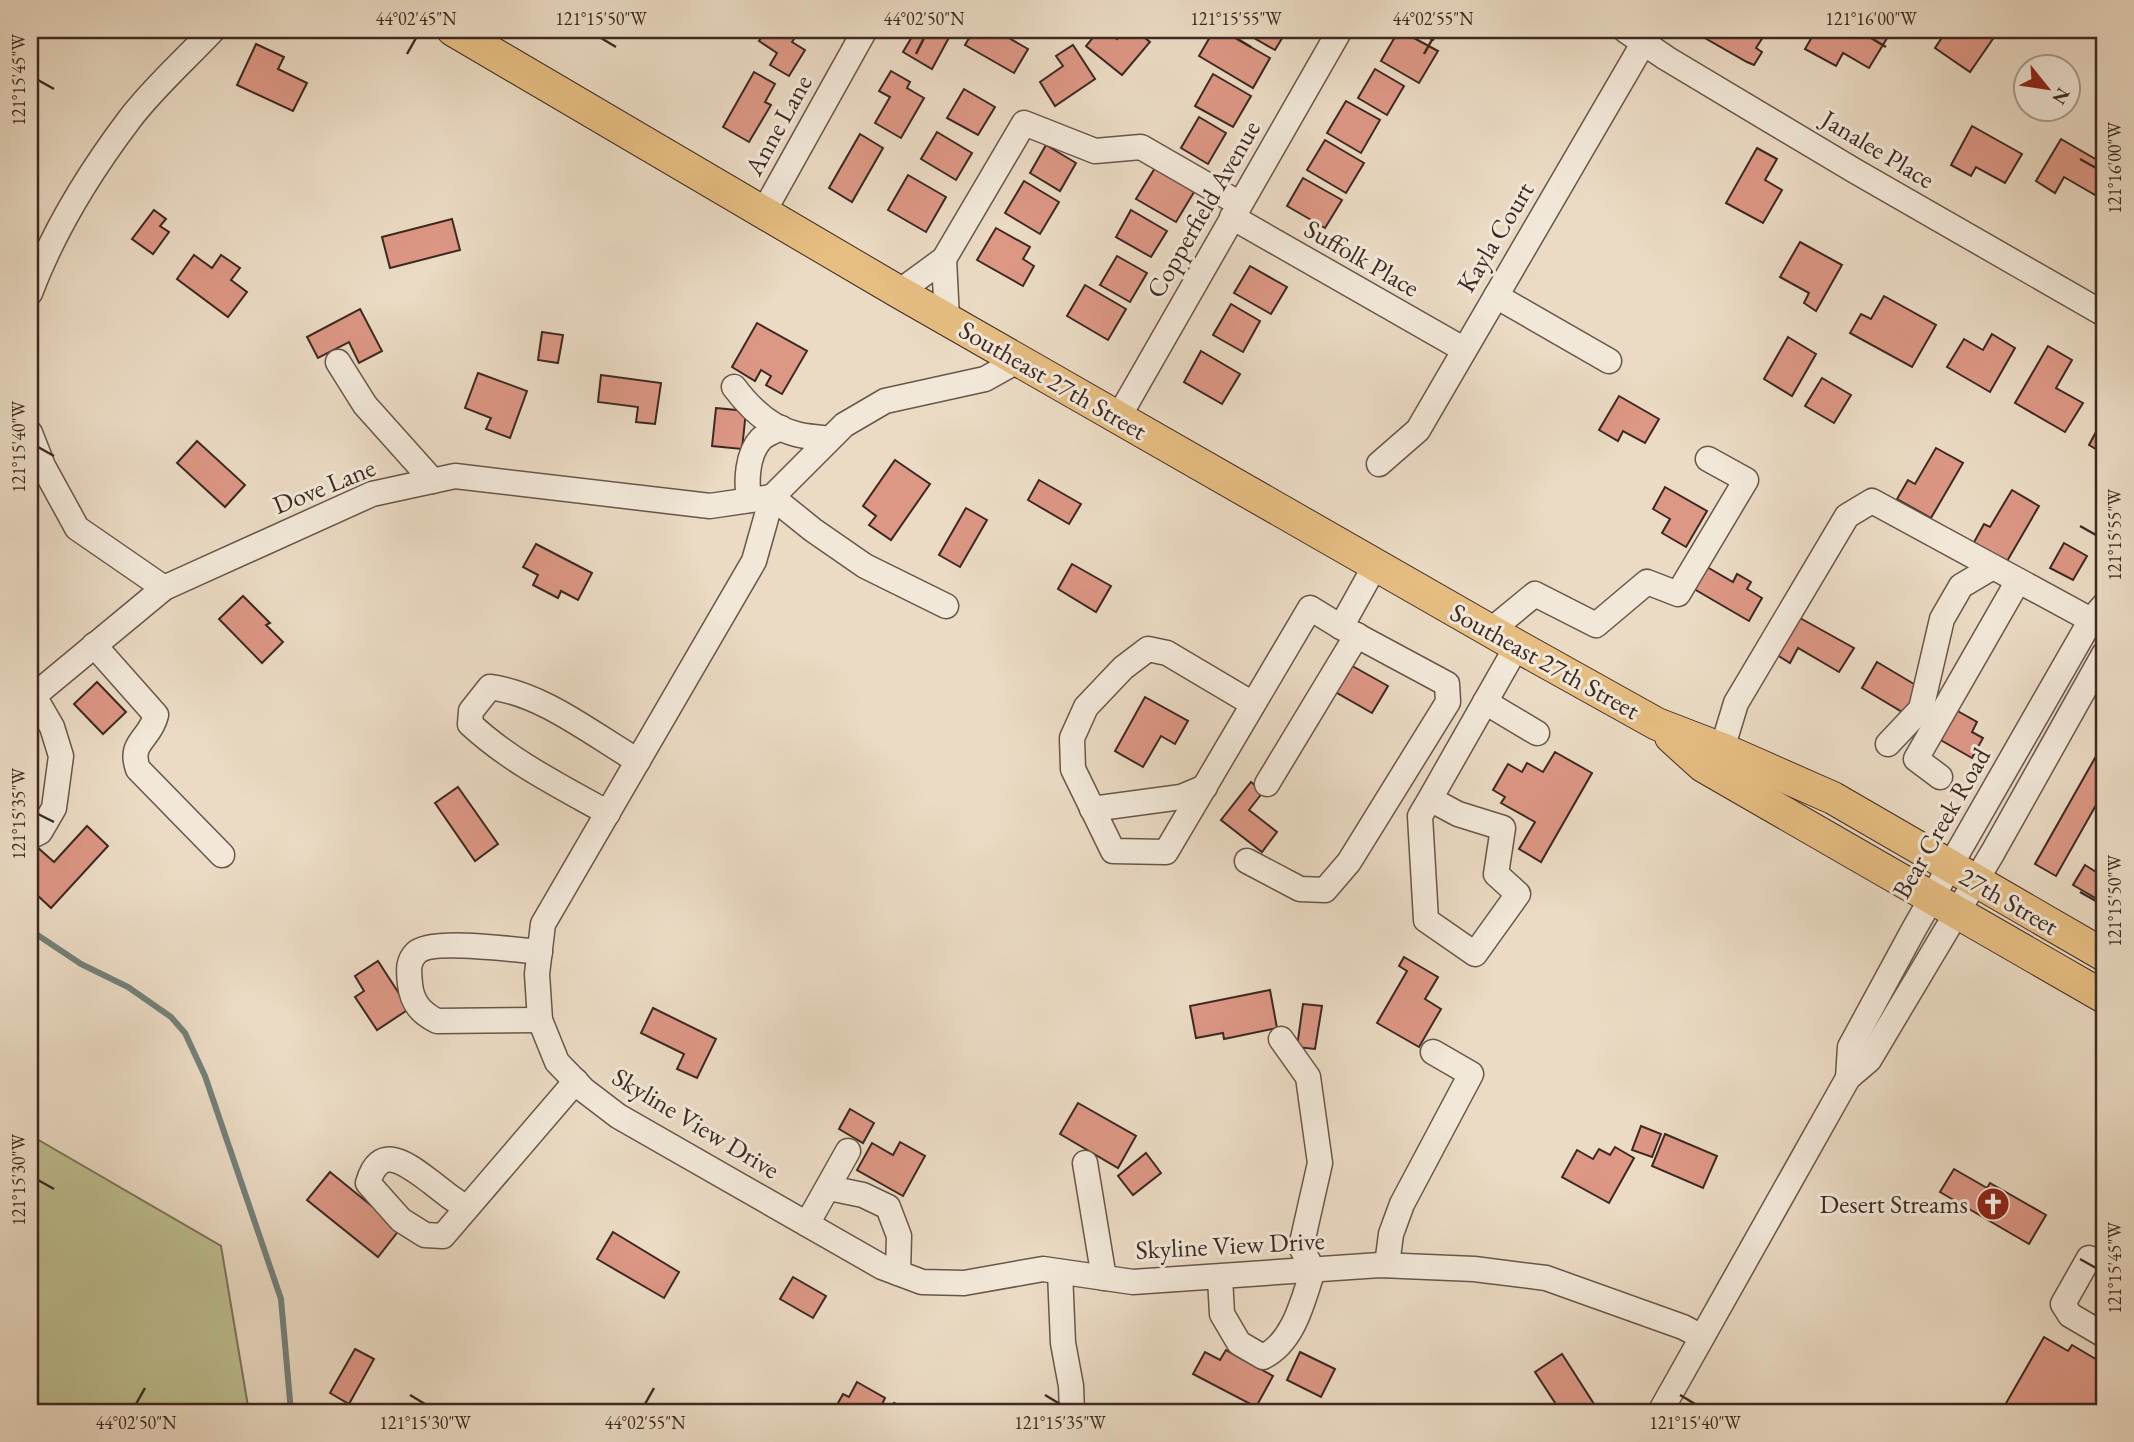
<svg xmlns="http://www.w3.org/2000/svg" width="2134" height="1442" viewBox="0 0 2134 1442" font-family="'EB Garamond',serif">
	<rect width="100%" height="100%" fill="#ebdbc4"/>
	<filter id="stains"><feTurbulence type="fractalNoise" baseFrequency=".00286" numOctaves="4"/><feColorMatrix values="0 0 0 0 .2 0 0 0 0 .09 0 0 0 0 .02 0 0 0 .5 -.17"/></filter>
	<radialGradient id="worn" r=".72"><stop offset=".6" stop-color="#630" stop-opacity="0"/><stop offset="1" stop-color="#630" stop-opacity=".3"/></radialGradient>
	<polygon fill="#bdbe90" stroke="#7d7459" stroke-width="2" points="30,1135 221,1246 249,1412 30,1412"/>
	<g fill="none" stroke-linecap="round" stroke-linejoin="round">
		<polyline stroke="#74817a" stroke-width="6" points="30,930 81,964 128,987 171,1017 185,1033 205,1076 281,1299 291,1412"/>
	</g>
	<g fill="#dd9785" stroke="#3d2922" stroke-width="2">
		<polygon points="766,30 800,30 792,42 805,50 789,76 770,65 777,53 759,41"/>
		<polygon points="916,30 953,30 932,69 903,52"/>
		<polygon points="974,30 995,30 1028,49 1014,73 965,45"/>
		<polygon points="1099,30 1105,30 1117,39 1124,30 1135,30 1150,42 1122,75 1086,46"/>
		<polygon points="1214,30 1221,30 1270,58 1253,88 1199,56"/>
		<polygon points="1240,30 1287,30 1275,50"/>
		<polygon points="1399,30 1438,51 1419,83 1381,61"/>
		<polygon points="1416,30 1439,30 1433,40"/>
		<polygon points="1698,30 1750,30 1763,37 1756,48 1762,52 1754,65 1747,62 1696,33"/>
		<polygon points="1816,30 1892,30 1869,68 1843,53 1836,66 1805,49"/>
		<polygon points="1947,30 1999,30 1970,72 1935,48"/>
		<polygon points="256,44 284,57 278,69 307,83 293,111 237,85"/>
		<polygon points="1073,45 1095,79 1055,106 1040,82 1063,66 1056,56"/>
		<polygon points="1375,69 1404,86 1387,115 1358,98"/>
		<polygon points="891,71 910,82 907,88 924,98 901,138 875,123 890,97 879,91"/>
		<polygon points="754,72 775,84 765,102 771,105 749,142 723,127"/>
		<polygon points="1213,74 1251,96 1233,127 1195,106"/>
		<polygon points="964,89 995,107 978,135 947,118"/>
		<polygon points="1346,101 1380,120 1361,153 1327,133"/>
		<polygon points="1199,117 1226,133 1208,164 1181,148"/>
		<polygon points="1972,126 2022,154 2005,183 1976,167 1971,176 1951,165"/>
		<polygon points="937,132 972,153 956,180 921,159"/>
		<polygon points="860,134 883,148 852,202 829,188"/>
		<polygon points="2061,139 2104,164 2104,179 2095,195 2064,177 2055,193 2036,181"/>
		<polygon points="1325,140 1364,163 1346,193 1307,170"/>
		<polygon points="1046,145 1076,163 1060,191 1030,173"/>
		<polygon points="1757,148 1777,159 1765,180 1782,190 1763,223 1726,203"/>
		<polygon points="1155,168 1194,192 1176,222 1136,199"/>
		<polygon points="908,175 946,197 926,232 888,210"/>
		<polygon points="1303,178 1342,200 1325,228 1287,206"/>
		<polygon points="1024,181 1059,202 1040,234 1005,213"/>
		<polygon points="154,210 166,219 160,226 169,232 153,254 132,239"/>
		<polygon points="1131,210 1167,231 1151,257 1116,237"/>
		<polygon points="452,219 460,250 390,268 382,237"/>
		<polygon points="996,228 1030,247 1023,259 1034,266 1023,286 977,260"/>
		<polygon points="1800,242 1842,265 1816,311 1804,303 1809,293 1780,277"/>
		<polygon points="194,255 212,268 221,255 240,268 231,280 247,292 228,317 177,279"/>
		<polygon points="1117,256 1147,273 1130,302 1100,285"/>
		<polygon points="1250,266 1287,287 1271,314 1234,293"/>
		<polygon points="1085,285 1126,309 1108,340 1067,316"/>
		<polygon points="1884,296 1936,325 1912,367 1850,333 1861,314 1871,319"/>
		<polygon points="1231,304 1260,321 1243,352 1213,335"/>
		<polygon points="360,309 382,351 359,363 349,342 318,358 307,337"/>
		<polygon points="757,323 807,351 782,394 766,385 771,376 761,370 755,381 732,367"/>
		<polygon points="542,332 563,335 558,363 538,360"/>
		<polygon points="1992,334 2015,348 1990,392 1947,367 1964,339 1983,350"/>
		<polygon points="1788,337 1816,354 1792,396 1764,379"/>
		<polygon points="2048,346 2072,360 2056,388 2083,403 2065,432 2015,403"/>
		<polygon points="1201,351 1240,374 1222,404 1184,382"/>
		<polygon points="478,373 527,391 510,438 486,429 491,418 465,408"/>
		<polygon points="601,375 661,383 655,424 636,422 638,407 598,402"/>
		<polygon points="1822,378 1851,395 1834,423 1805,406"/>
		<polygon points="1619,396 1659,419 1645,443 1623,431 1618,441 1599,430"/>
		<polygon points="716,408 746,411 742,449 712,446"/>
		<polygon points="2104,417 2104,454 2089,445"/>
		<polygon points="197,441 245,485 225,507 177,463"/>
		<polygon points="1936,448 1963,463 1931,518 1897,499 1908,480 1915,484"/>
		<polygon points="895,460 930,484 891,540 869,525 876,516 863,506"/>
		<polygon points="1039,480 1081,504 1069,524 1028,500"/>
		<polygon points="1665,487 1707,511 1686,547 1662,533 1670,519 1653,509"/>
		<polygon points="2012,490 2039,506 2006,563 1973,544 1984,524 1990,527"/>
		<polygon points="966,508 987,520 960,567 939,555"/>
		<polygon points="2064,543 2087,556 2073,580 2050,568"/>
		<polygon points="536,544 592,573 578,600 561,591 558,598 533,585 538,575 523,567"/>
		<polygon points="1072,564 1111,586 1096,612 1058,589"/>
		<polygon points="1707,567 1733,582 1737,574 1751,582 1747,589 1762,598 1749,621 1694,589"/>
		<polygon points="243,596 270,623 266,625 283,642 262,663 219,619"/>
		<polygon points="1791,613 1854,648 1839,672 1798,648 1790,663 1769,650"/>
		<polygon points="1877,662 1919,687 1904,713 1862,688"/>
		<polygon points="1347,663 1388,686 1372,713 1332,690"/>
		<polygon points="97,682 126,712 103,734 74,704"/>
		<polygon points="1145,697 1188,721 1175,744 1161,736 1143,767 1115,751"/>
		<polygon points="1954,709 1977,722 1972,732 1983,738 1972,758 1937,738"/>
		<polygon points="2104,742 2104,791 2056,876 2035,864"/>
		<polygon points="1555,752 1592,773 1541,862 1519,849 1535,822 1501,803 1505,797 1493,790 1508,764 1522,772 1527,763 1543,772"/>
		<polygon points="1251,782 1263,792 1249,810 1277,832 1262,852 1221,820"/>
		<polygon points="458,787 498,844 475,861 435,803"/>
		<polygon points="87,826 108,846 51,908 37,895 34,898 30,895 30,855 37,847 54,862"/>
		<polygon points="2085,865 2104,877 2104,903 2073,885"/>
		<polygon points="1404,957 1438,977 1425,999 1441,1009 1419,1047 1377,1023 1407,971 1399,966"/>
		<polygon points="378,961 409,1009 377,1030 355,997 364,991 355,976"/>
		<polygon points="1270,990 1277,1028 1224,1039 1223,1033 1196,1038 1190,1006"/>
		<polygon points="1303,1004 1322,1006 1315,1049 1297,1047"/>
		<polygon points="653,1008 716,1039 697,1078 677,1069 684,1054 641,1033"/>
		<polygon points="1078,1103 1136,1136 1118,1168 1060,1134"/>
		<polygon points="850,1109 874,1123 863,1143 839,1129"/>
		<polygon points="1641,1126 1661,1134 1652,1157 1632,1150"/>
		<polygon points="1665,1134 1717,1156 1703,1188 1652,1166"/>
		<polygon points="900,1142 925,1156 903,1196 857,1170 872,1143 893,1155"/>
		<polygon points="1615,1147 1634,1158 1609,1203 1562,1177 1577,1150 1593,1159 1599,1149 1610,1155"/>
		<polygon points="1146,1153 1161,1173 1133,1195 1118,1176"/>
		<polygon points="1954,1169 1987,1188 1990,1183 2046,1215 2029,1244 1940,1192"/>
		<polygon points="330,1172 400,1229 378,1257 307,1200"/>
		<polygon points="613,1232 679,1272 664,1298 597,1259"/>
		<polygon points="793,1277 826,1296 813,1318 780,1299"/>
		<polygon points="2044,1337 2068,1351 2072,1345 2104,1364 2101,1369 2104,1371 2104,1412 2001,1412"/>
		<polygon points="355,1349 374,1359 349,1404 330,1393"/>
		<polygon points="1226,1350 1273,1376 1256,1407 1193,1374 1205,1352 1220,1360"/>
		<polygon points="1300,1352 1335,1369 1321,1397 1287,1380"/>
		<polygon points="1562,1354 1594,1404 1582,1412 1561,1412 1535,1372"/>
		<polygon points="857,1382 885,1398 879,1411 882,1412 833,1412 843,1394 849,1397"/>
		<polygon points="894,1403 911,1412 889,1412"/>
	</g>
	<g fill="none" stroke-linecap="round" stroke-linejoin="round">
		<defs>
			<g id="minor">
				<polyline points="1625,30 1666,58 1855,171 2104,314"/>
				<polyline points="763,213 865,30"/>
				<polyline points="1232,217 1463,349"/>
				<polyline points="944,259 947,319"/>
				<polyline points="899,292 944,259 1024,123 1095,151 1141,147 1240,204"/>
				<path d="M30,293c23,-61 59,-120 99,-173 23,-31 57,-61 84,-90"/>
				<polyline points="1496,296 1609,361"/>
				<polyline points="1019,360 985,379 885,401 844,425 772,497 754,561 543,924 537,974 540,1020 557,1062 584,1090 618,1116 882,1267 922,1282 964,1283 1043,1269 1133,1282 1380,1265 1474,1269 1546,1278 1683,1327 1702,1337"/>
				<polyline points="338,362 365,405 433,481"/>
				<path d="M734,387c15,20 37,41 62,47 10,3 22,3 33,5"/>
				<polyline points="1118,418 1340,30"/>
				<polyline points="30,433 43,466 77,528 164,588"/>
				<polyline points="1379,464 1418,430 1651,30"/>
				<path d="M749,500c-3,-19 -2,-46 12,-61 5,-5 14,-8 20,-11"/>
				<polyline points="1490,631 1535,594 1596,625 1647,582 1678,594 1746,480 1708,459"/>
				<path d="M94,645l62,70c-6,25 -28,27 -18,54l84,86"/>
				<polyline points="30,699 164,588 372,494 455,476 710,506 772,497 813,530 865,566 946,606"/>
				<polyline points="1485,702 1537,733"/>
				<path d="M1253,704l-86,-51 -19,-4 -25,19 -37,39 -14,31 1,31 40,82 53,1c48,-81 96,-162 144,-244l31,19"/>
				<polyline points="1888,744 1921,709 1942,619 1961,586 1993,567"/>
				<polyline points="1722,749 1736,703 1847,516 1872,501 2091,620"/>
				<polyline points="1940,777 1916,759 2018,581"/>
				<polyline points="1267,784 1357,635"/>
				<polyline points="1430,799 1458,814 1503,828 1496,874 1518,894 1475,954 1426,920 1420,816 1430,799 1517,646"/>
				<polyline points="1092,809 1181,797 1205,787"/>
				<path d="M608,813c-48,-27 -97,-51 -138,-89l1,-13 19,-24c53,7 102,47 148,74"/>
				<polyline points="30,837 40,832 54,808 61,756 52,727 34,696"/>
				<polyline points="1247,861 1300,889 1325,890 1349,862 1448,702 1447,684 1341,627 1376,564"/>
				<path d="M540,952c-23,-2 -109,-14 -124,1 -9,9 -7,19 -6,31 2,19 11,29 27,37l103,-1"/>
				<polyline points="1848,1078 1850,1047 1914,929 2091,620 2104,605"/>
				<polyline points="1085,1163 1104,1278"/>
				<polyline points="829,1188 863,1195 888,1207 899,1236 898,1273"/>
				<path d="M466,1208c-12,-8 -24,-17 -35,-26 -23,-17 -51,-41 -63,1l33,37 24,15 18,1 133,-155"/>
				<polyline points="807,1224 848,1151"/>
				<polyline points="2089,1258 2063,1304 2070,1315 2104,1335"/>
				<polyline points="1387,1265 1391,1234 1402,1204 1471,1074 1433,1052"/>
				<polyline points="1060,1272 1063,1343 1071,1386 1072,1412"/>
				<path d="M1220,1278l2,36 17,29 24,14c31,-15 40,-57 50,-87l-12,-23 19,-84 -12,-86 -27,-38"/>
				<polyline points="1660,1412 1848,1078 1869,1060 1993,852 2104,654"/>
			</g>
			<g id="major">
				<polyline points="453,30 899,292 1517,646 1657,724 1722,749 1833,798 2104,955"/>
				<polyline points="1671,737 1703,766 2104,997"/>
			</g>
		</defs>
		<use href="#minor" stroke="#68564a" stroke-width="27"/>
		<use href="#major" stroke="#3d2922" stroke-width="34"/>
		<use href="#minor" stroke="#f2e8d9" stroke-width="24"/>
		<use href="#major" stroke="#e6be82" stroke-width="32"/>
	</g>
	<path fill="none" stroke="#3d2922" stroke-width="2.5" d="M601,38l15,9M1236,38l15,9M1871,38l15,9M407,54l9,-16M916,54l8,-16M1424,54l9,-16M38,80l16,9M2080,159l16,9M38,447l16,9M2080,526l16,9M38,814l16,8M2080,892l16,9M38,1180l16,9M2080,1259l16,9M410,1395l15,9M1045,1395l15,9M1680,1395l15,9M136,1404l9,-16M645,1404l9,-16"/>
	<defs>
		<symbol id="church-disc" viewBox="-11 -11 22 22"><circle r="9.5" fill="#8f2418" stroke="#f2e8d9"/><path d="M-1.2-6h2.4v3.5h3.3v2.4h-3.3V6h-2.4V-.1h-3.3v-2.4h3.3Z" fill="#fff"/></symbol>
	</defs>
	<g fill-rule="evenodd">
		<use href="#church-disc" x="1974" y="1185" width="38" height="38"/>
	</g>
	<g text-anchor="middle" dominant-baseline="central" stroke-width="6" stroke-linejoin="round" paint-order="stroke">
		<g font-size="26" fill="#3d2922" stroke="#f2e8d9">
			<text transform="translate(778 125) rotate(-61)">Anne Lane</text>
			<text transform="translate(1878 149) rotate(31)">Janalee Place</text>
			<text transform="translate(1203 209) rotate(-60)">Copperfield Avenue</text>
			<text transform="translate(1495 237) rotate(-59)">Kayla Court</text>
			<text transform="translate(1362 258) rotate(30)">Suffolk Place</text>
			<text transform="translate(1053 380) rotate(30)">Southeast 27th Street</text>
			<text transform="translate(324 486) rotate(-22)">Dove Lane</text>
			<text transform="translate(1545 661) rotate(29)">Southeast 27th Street</text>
			<text transform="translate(1941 823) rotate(-60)">Bear Creek Road</text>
			<text transform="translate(2009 901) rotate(30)">27th Street</text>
			<text transform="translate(696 1123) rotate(31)">Skyline View Drive</text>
			<text transform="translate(1230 1245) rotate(-3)">Skyline View Drive</text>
		</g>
		<g font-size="26" fill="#3d2922" stroke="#f2e8d9" text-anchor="end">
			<text x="1968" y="1204">Desert Streams</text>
		</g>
	</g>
	<rect width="2134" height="1442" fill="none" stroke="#ebdbc4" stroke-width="77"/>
	<g transform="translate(2047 88) rotate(120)"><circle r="33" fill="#f2e8d9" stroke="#aa9c90" stroke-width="2"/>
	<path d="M0-5L12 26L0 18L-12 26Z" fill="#8f2418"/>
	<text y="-10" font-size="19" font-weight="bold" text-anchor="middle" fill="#3d2922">N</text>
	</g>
	<rect x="38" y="38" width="2058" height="1366" fill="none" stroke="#3d2922" stroke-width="2.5"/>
	<g font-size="18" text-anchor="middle" fill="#3d2922">
		<text x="416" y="25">44°02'45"N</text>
		<text x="601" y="25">121°15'50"W</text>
		<text x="924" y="25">44°02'50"N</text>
		<text x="1236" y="25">121°15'55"W</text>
		<text x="1433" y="25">44°02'55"N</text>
		<text x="1871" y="25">121°16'00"W</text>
		<text transform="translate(19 80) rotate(-90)" y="6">121°15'45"W</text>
		<text transform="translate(2115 168) rotate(-90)" y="6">121°16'00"W</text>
		<text transform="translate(19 447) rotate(-90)" y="6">121°15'40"W</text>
		<text transform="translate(2115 535) rotate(-90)" y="6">121°15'55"W</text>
		<text transform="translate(19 814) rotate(-90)" y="6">121°15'35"W</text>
		<text transform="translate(2115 901) rotate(-90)" y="6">121°15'50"W</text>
		<text transform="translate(19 1180) rotate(-90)" y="6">121°15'30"W</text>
		<text transform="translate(2115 1268) rotate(-90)" y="6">121°15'45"W</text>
		<text x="136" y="1429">44°02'50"N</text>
		<text x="425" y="1429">121°15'30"W</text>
		<text x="645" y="1429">44°02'55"N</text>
		<text x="1060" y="1429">121°15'35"W</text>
		<text x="1695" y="1429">121°15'40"W</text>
	</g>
	<rect width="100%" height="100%" filter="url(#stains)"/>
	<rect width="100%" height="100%" fill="url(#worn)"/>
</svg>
